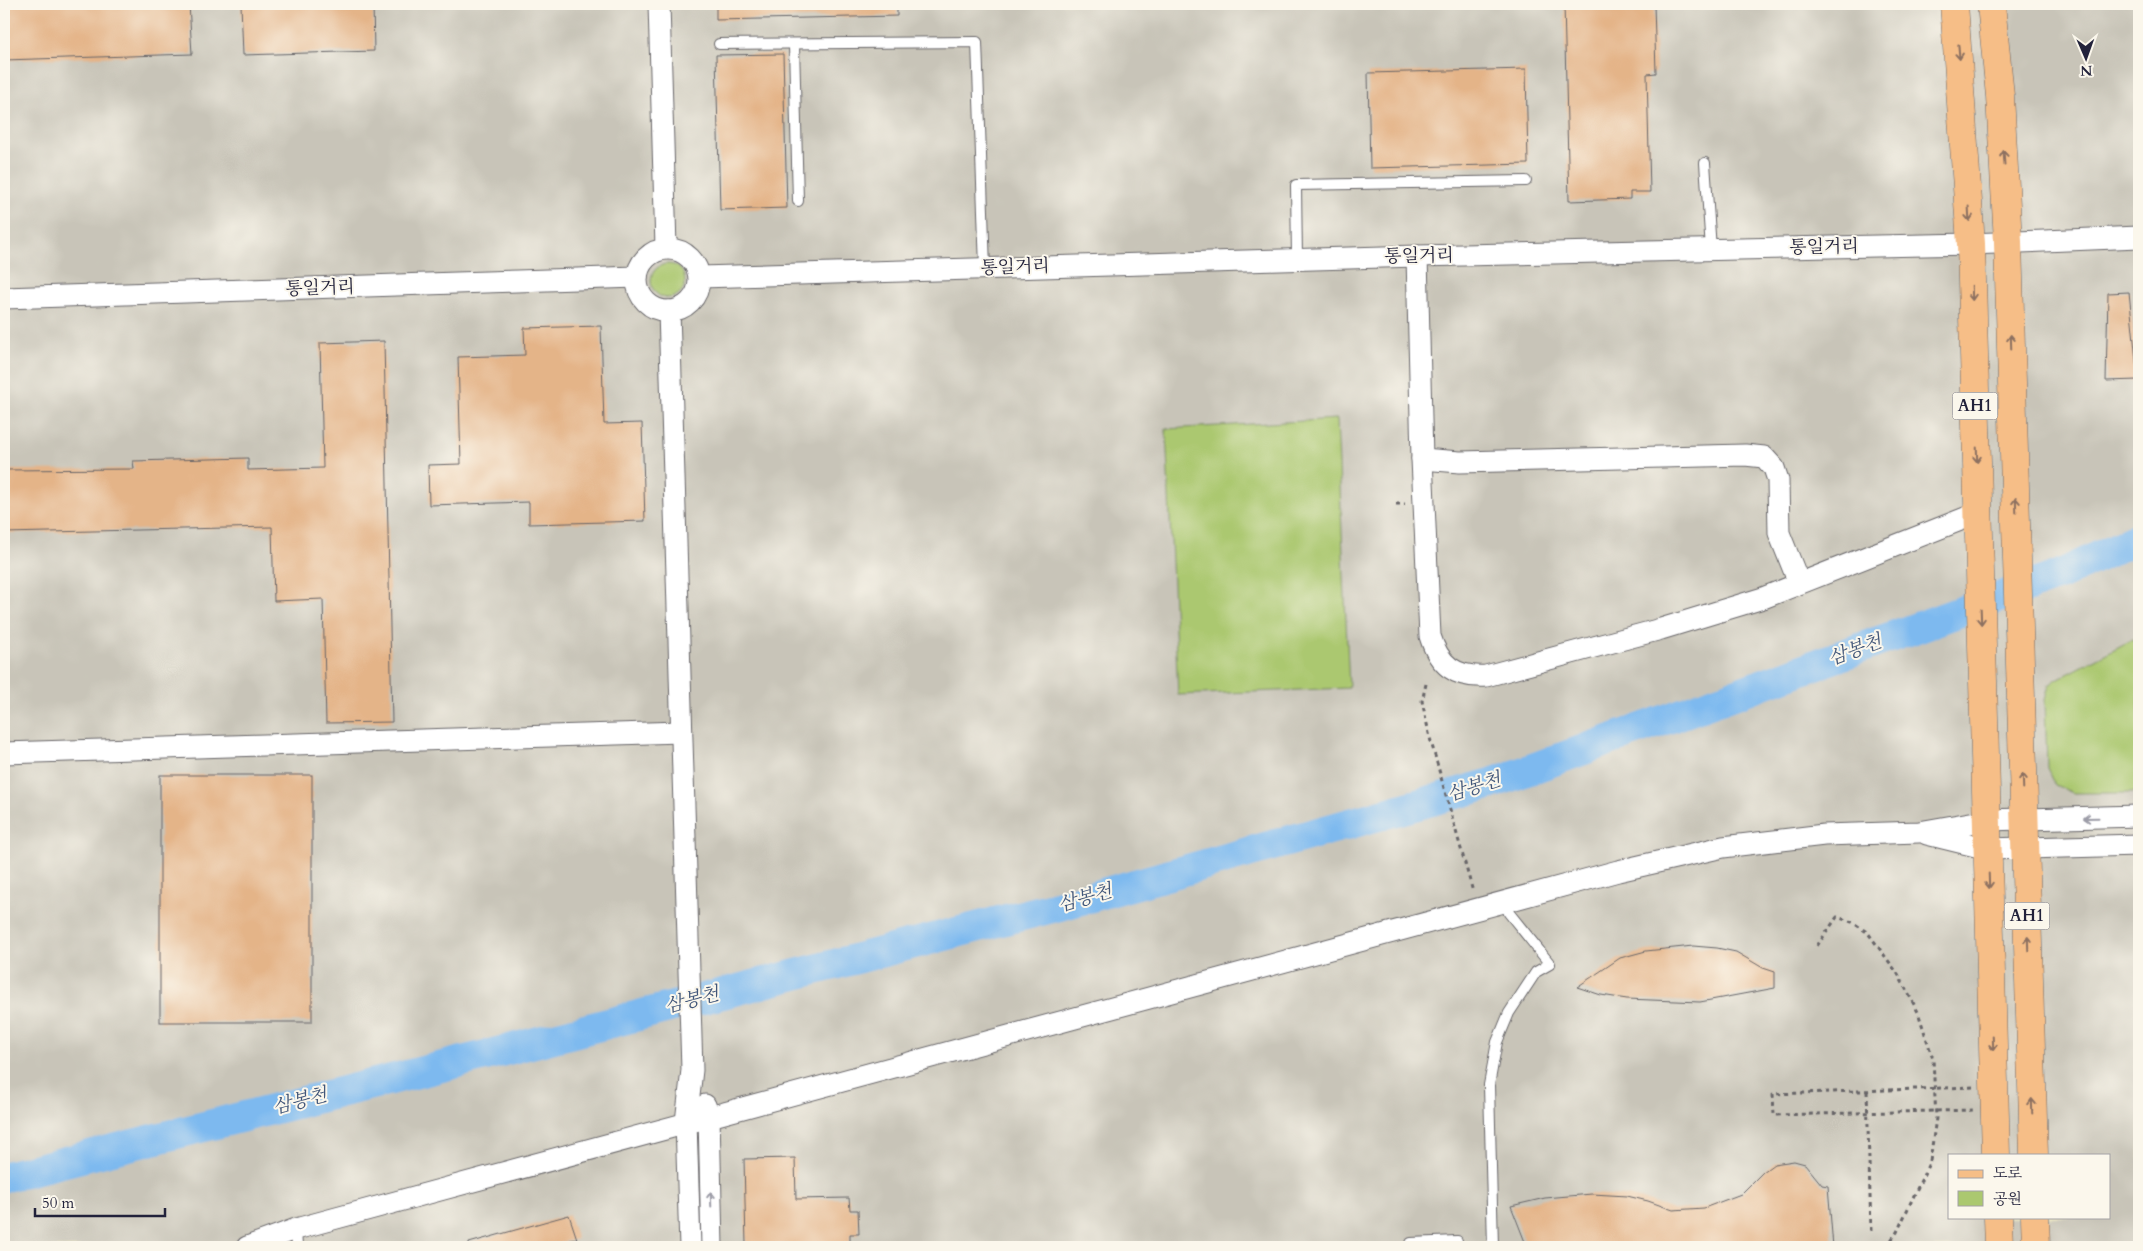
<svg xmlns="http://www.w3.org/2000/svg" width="2143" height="1251" viewBox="0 0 2143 1251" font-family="Cardo,'Noto Serif KR',serif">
	<rect width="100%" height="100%" fill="#fbf7ec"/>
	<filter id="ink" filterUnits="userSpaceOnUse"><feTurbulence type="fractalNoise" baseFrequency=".02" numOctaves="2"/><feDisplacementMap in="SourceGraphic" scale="10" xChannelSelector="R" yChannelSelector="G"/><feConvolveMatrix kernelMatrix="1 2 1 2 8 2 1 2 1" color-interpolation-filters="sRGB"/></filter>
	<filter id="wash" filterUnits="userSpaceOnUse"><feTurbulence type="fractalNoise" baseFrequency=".0096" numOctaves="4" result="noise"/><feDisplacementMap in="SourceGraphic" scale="20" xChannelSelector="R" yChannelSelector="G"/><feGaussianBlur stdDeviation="1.12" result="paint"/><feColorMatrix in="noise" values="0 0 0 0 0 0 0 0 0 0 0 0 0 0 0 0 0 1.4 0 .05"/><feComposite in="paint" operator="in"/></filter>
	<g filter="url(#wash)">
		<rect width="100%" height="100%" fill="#e6e1bd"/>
		<path fill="#c8c4b8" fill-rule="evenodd" d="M4,4h2135v1243h-2135zM1949,1155h160v62h-160z"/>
		<g fill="#abc86f" stroke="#667555">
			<circle cx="668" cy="281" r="17"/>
			<polygon points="1337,419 1349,688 1178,695 1166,429"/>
			<polygon points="2139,636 2139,793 2073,793 2055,785 2047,768 2045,700 2049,685 2057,679"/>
		</g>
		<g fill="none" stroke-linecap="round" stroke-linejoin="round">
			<polyline stroke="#7db9ef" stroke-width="31" points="4,1177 472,1059 1062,905 1490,784 2060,575 2139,537"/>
		</g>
		<g id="blocks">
			<g fill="#e4b488">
				<polygon points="4,4 189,4 192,54 4,60"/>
				<polygon points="241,4 373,4 374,51 243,55"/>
				<polygon points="716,4 897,4 897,16 716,20"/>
				<polygon points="1564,4 1654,4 1656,73 1647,74 1650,192 1630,192 1630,199 1569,201"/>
				<polygon points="783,54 787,208 720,210 716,55"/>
				<polygon points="1526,69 1528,164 1370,168 1368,73"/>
				<polygon points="2129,292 2138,380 2106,381 2108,293"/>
				<polygon points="601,326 604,424 642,423 645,521 529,524 529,502 429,505 428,465 461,464 458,357 525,355 524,328"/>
				<polygon points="384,341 392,722 326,723 323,599 274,601 272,527 4,533 4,470 134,469 133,461 248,458 248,470 323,468 320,343"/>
				<rect x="160" y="775" width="152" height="247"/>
				<polygon points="1693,946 1717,948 1736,952 1763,968 1775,972 1775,988 1700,1002 1627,999 1601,995 1577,987 1620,958 1646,951"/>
				<polygon points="795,1158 796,1199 849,1198 850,1210 858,1210 859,1234 850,1234 850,1243 746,1245 744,1159"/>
				<polygon points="1794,1161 1805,1164 1822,1185 1828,1186 1833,1247 1527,1247 1511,1206 1545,1198 1592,1194 1627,1196 1648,1201 1673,1210 1704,1208 1741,1194 1763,1172 1774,1164"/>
				<polygon points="569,1215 577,1239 535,1247 469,1247 469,1243"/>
			</g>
		</g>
	</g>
	<g filter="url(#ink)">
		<use href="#blocks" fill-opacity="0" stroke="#676568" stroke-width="1"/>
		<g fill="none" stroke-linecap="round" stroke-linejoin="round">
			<defs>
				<g id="service">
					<polyline points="719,44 977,42 985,268"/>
					<polyline points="794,45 798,201"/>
					<polyline points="1705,163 1711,249"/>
					<polyline points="1297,259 1296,185 1526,181"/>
					<polyline points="296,1229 297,1247"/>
					<polyline points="1411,1247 1411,1243 1457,1241 1458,1247"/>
					<polyline points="1493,1247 1489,1085 1497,1042 1509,1013 1536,972 1550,964 1509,913 1505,902"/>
				</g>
				<g id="minor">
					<polyline points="659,4 666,248"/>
					<circle cx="668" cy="280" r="31"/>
					<path d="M1417,256l5,203 8,177c9,29 25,42 56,40l175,-47 102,-31 215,-85"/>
					<polyline points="700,277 1417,256 1971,244 2139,237"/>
					<polyline points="4,298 637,277"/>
					<polyline points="669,311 692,1070 686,1122 690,1247"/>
					<polyline points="1422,459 1460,462 1745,455 1764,457 1774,468 1778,480 1779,533 1799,583"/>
					<polyline points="4,753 681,732"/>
					<polyline points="1927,834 1988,849 2139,845"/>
					<polyline points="705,1105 709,1116 712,1247"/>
					<polyline points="247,1247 296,1229 1618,871 1723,847 1824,835 1919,832 1987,820 2139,816"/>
				</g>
				<g id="primary">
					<polyline points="1954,4 1971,244 1996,1155"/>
					<polyline points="1991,4 2000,96 2008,242 2034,1155"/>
					<polyline points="1998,1217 1999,1247"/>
					<polyline points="2035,1217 2036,1247"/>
				</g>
			</defs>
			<use href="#service" stroke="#676568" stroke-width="12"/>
			<use href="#minor" stroke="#676568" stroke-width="23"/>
			<use href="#primary" stroke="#676568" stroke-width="29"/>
			<g stroke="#676568" stroke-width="3" stroke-dasharray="4 4" stroke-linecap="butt">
				<polyline points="1396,504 1405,504"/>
				<polyline points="1426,684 1422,701 1430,738 1473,892"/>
				<polyline points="1817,946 1837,917 1852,922 1868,933 1898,974 1918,1012 1933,1059 1936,1118 1930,1161 1897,1232 1886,1247"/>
				<polyline points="1973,1087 1773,1094 1774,1115 1975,1110"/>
				<polyline points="1867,1091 1871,1231"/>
			</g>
			<use href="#service" stroke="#fff" stroke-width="10"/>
			<use href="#minor" stroke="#fff" stroke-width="21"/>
			<use href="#primary" stroke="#f6be87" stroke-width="28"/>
		</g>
		<defs><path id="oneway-shaft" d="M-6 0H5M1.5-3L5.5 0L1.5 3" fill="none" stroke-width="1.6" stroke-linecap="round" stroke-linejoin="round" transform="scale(1.25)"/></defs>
		<g stroke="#8c7061">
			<use href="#oneway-shaft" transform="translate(1959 52) rotate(85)"/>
			<use href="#oneway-shaft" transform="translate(2004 158) rotate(-94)"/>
			<use href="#oneway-shaft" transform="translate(1969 214) rotate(87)"/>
			<use href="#oneway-shaft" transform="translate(1972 293) rotate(88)"/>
			<use href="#oneway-shaft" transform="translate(2011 342) rotate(-92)"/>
			<use href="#oneway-shaft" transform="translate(1977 455) rotate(88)"/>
			<use href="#oneway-shaft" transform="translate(2016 505) rotate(-92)"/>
			<use href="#oneway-shaft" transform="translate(1981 617) rotate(88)"/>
			<use href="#oneway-shaft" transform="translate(2023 781) rotate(-92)"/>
			<use href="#oneway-shaft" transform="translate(1989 881) rotate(88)"/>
			<use href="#oneway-shaft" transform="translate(2028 944) rotate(-92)"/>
			<use href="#oneway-shaft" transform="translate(1993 1043) rotate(88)"/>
			<use href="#oneway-shaft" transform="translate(2032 1106) rotate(-92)"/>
		</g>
		<g stroke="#9c9ca7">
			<use href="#oneway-shaft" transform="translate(2091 818) rotate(179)"/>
			<use href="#oneway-shaft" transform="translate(711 1199) rotate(-92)"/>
		</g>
	</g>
	<g text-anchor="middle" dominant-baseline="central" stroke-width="4" stroke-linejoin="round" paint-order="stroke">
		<g fill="#fbf7ec" stroke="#636270" stroke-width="1">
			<rect x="1952.5" y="392.5" width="45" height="27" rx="4"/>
			<rect x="2004.5" y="902.5" width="45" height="27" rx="4"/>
		</g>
		<g font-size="16" font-weight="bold" fill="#22223b">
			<text x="1975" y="406">AH1</text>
			<text x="2027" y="916">AH1</text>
		</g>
		<g font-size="18" fill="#22223b" stroke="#fbf7ec">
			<text transform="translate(1824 247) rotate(-1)">통일거리</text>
			<text transform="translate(1419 256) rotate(-1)">통일거리</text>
			<text transform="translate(1015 267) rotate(-2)">통일거리</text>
			<text transform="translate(320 288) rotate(-2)">통일거리</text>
		</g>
		<g font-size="19" font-style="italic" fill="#42577a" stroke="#fbf7ec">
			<text transform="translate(1855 650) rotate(-20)">삼봉천</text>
			<text transform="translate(1474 787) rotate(-17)">삼봉천</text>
			<text transform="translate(1085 898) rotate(-16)">삼봉천</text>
			<text transform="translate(692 1000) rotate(-14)">삼봉천</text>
			<text transform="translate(300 1101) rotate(-14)">삼봉천</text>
		</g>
	</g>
	<rect width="2143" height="1251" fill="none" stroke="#fbf7ec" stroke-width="20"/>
	<rect x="1948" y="1154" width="162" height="65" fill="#fbf7ec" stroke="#a4a2a5"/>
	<rect x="1958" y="1170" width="25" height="8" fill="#f6be87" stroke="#a4a2a5"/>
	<text x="1993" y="1178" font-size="15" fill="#22223b">도로</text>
	<rect x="1958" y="1191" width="25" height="15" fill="#abc86f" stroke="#a4a2a5"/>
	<text x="1993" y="1204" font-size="15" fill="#22223b">공원</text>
	<g transform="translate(2086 58) rotate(178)" stroke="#fbf7ec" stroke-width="4" paint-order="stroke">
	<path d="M0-4L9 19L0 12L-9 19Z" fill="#22223b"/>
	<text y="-8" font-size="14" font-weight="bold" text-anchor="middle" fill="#22223b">N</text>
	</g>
	<path d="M35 1208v8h130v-8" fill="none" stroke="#22223b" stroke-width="2.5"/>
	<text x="42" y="1208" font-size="15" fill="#22223b" stroke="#fbf7ec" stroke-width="4" paint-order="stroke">50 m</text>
</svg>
